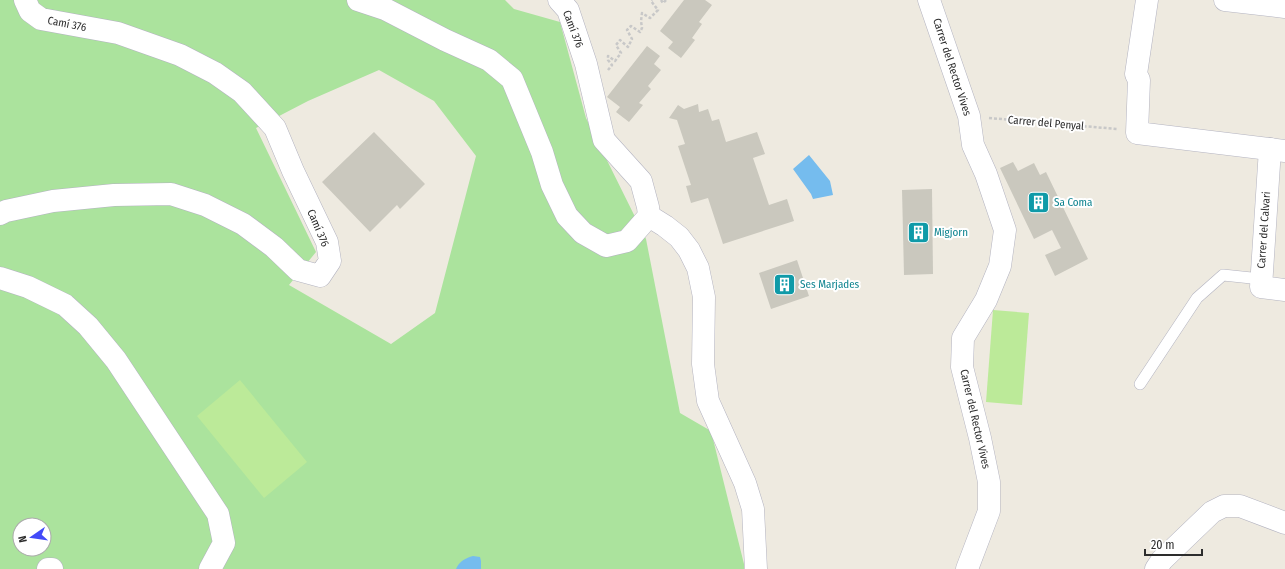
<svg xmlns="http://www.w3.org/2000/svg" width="1285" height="569" viewBox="0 0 1285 569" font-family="'Fira Sans Condensed',sans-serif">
	<rect width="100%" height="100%" fill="#eeeae0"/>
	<path fill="#abe39d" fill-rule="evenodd" d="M0,0h505l9,9 46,13 26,96 60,121 34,174 31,18 33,133v5h-744zM379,70l55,31 42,55 -41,157 -44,31 -102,-59 27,-33 -60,-124 52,-27zM20,525h24v24h-24z"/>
	<g fill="#bcea99">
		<polygon points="993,310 1029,313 1022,405 986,402"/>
		<polygon points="240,380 307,462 264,498 197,416"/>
	</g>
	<g fill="#75bcee">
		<polygon points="809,155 830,181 833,195 813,199 811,194 793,169"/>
		<path d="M473,556l7,1 1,4v8h-25c3,-8 10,-11 17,-13z"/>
	</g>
	<g fill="#cac8be">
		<polygon points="684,0 705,0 712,5 699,22 702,24 692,38 695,40 681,58 668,48 673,42 660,31"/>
		<polygon points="647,46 660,56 654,64 661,70 648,86 651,89 639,103 643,105 629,122 616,112 620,107 607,97"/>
		<polygon points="698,104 699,112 708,109 712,121 719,119 726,142 757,132 765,154 753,158 769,205 787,199 794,221 723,244 708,198 691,203 686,186 691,185 678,146 685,144 677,120 669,118 678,105 684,109"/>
		<polygon points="374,132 425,184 400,209 397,205 370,232 322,182"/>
		<polygon points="1013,162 1018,171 1034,163 1040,175 1046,172 1088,259 1055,276 1045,255 1061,248 1052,230 1034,239 1000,168"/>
		<polygon points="932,189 933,274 904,275 902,190"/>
		<polygon points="797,260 809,296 771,309 759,273"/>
	</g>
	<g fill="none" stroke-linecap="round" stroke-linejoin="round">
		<defs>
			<polyline id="lane" points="1140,384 1197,298 1223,275 1261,279"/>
			<g id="street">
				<polyline points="358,0 385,9 445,40 489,60 512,79 542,152 552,185 567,216 583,233 606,246 627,241 649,216 648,207 641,181 604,140 586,64 568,10 559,0"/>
				<polyline points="1147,0 1136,74 1139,80 1137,133 1285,151"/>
				<polyline points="1225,0 1285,7"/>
				<polyline points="1270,149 1261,287 1285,290"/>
				<polyline points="0,214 6,211 53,201 114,195 171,194 205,205 243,224 274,247 298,270 320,276 330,261 327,242 293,171 275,128 242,92 215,73 180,55 118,33 41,19 30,11 25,0"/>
				<polyline points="649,216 665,226 679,237 689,250 698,268 704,297 703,364 708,401 745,483 753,509 756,569"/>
				<polyline points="0,278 28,287 65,305 88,326 116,360 218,514 224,543 210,569"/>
				<polyline points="48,569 52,569"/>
				<polyline points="1156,569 1162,560 1212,512 1224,506 1240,506 1285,523"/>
			</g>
			<polyline id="secondary" points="929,0 969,116 973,145 986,174 1005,230 1000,266 986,300 963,338 962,367 980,438 989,482 989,511 967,569"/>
		</defs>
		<use href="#lane" stroke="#b3b3c0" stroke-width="12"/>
		<use href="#street" stroke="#b3b3c0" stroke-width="23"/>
		<use href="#secondary" stroke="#b3b3c0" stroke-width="23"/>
		<g stroke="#c8c8c8" stroke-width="2.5" stroke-dasharray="3 2" stroke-linecap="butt">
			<polyline points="661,0 663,3 666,0"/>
			<polyline points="608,70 612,65 608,60 608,56 615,61 621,53 616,45 620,40 628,47 632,39 627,30 631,26 640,32 642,28 641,21 642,13 650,18 658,10 651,1 652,0"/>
			<polyline points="989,118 1117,129"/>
		</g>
		<use href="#lane" stroke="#fff" stroke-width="11"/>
		<use href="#street" stroke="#fff" stroke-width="22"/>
		<use href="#secondary" stroke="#fff" stroke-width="22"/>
	</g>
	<defs>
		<symbol id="building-square" viewBox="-11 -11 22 22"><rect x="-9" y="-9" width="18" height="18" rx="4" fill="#0f9aa8" stroke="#fff"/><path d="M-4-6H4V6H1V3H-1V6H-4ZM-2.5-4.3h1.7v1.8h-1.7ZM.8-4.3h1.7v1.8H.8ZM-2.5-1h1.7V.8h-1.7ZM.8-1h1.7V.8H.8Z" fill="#fff"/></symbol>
	</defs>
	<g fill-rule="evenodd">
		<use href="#building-square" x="1026" y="190" width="25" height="25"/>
		<use href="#building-square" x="906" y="220" width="25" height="25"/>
		<use href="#building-square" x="772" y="272" width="25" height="25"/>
	</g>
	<g text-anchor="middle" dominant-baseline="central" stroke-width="4" stroke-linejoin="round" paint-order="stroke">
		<g font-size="11" fill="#2d2d2d" stroke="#fff">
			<text transform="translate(67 24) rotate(11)">Camí 376</text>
			<text transform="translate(573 29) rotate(69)">Camí 376</text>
			<text transform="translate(952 67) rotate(72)">Carrer del Rector Vives</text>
			<text transform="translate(1046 123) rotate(5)">Carrer del Penyal</text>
			<text transform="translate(318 228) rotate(67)">Camí 376</text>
			<text transform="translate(1264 230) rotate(-86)">Carrer del Calvari</text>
			<text transform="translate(975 419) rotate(77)">Carrer del Rector Vives</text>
		</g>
		<g font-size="11" fill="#0d838f" stroke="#fff" text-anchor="start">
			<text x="1054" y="202">Sa Coma</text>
			<text x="934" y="232">Migjorn</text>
			<text x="800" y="284">Ses Marjades</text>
		</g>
	</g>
	<g transform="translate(32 537) rotate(257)"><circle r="19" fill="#ffffff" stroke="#ababab"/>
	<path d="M0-3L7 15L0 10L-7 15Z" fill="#424af8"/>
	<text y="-6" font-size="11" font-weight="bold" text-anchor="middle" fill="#2d2d2d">N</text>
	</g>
	<path d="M1145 549v6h57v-6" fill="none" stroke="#2d2d2d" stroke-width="2"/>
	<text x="1151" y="549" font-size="12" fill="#2d2d2d" stroke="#ffffff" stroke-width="3" paint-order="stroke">20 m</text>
</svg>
